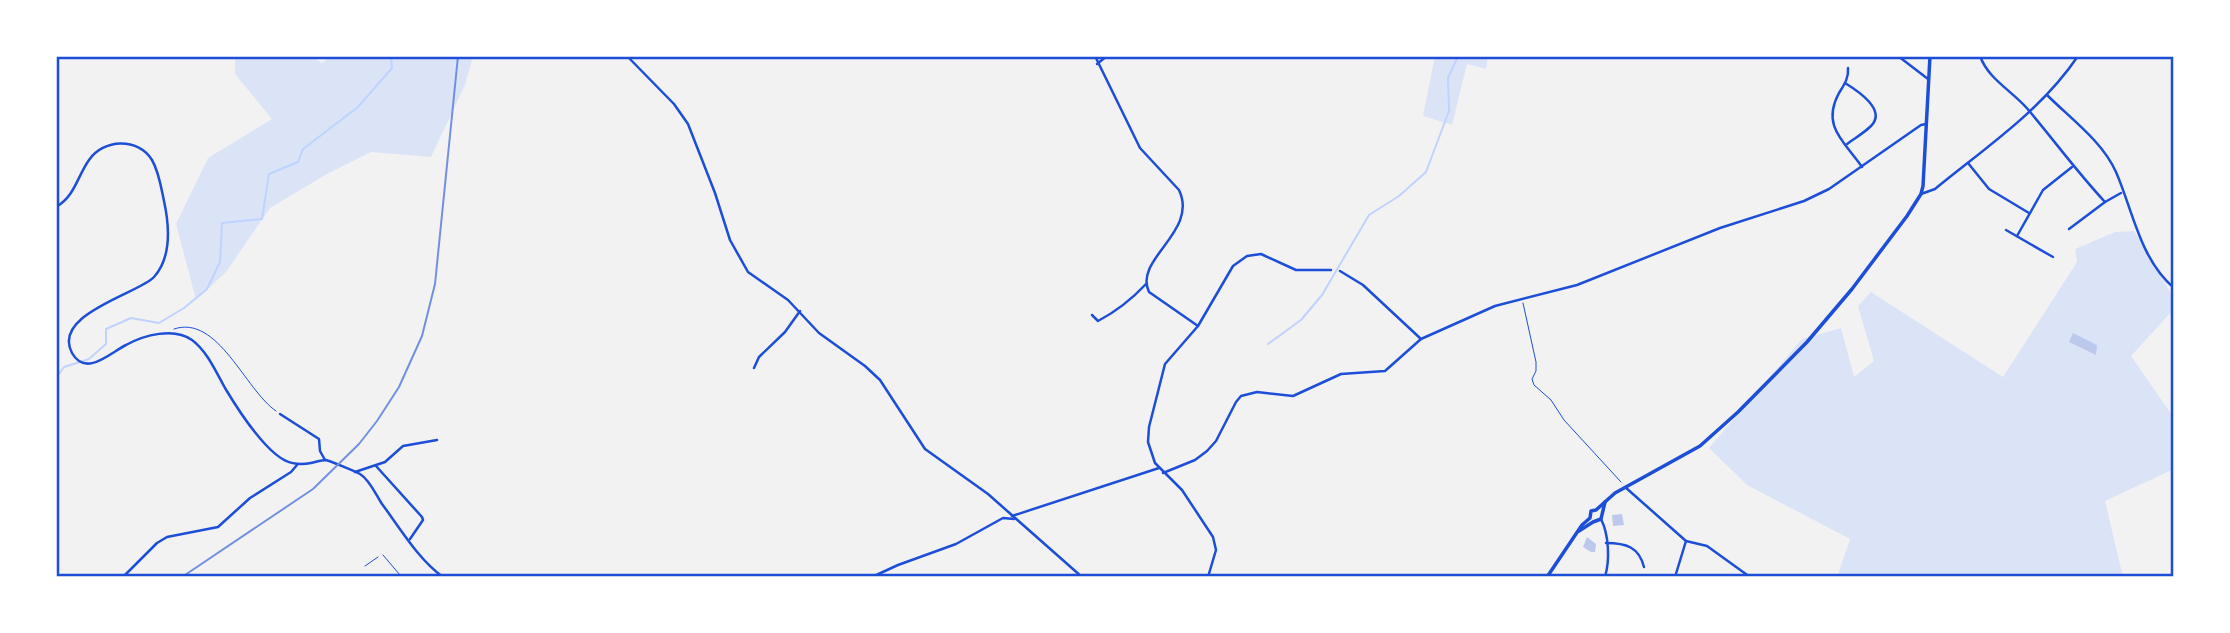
<svg xmlns="http://www.w3.org/2000/svg" width="2230" height="633" viewBox="0 0 2230 633" font-family="Barlow,sans-serif">
	<rect width="100%" height="100%" fill="#f2f2f2"/>
	<g fill="#dbe4f7">
		<polygon points="235,56 310,56 322,63 331,56 473,56 465,85 431,157 371,152 327,174 270,208 226,272 196,300 176,224 208,158 272,119 235,74"/>
		<polygon points="1435,56 1488,56 1486,69 1467,64 1452,125 1423,116"/>
		<polygon points="2134,231 2142,242 2174,299 2174,309 2131,356 2174,418 2174,469 2105,501 2123,577 1837,577 1850,539 1747,485 1709,448 1802,339 1841,328 1854,377 1874,361 1858,306 1871,292 2003,377 2077,262 2075,249 2115,232"/>
	</g>
	<g fill="none" stroke-linecap="round" stroke-linejoin="round">
		<g stroke="#bfd3fe" stroke-width="2">
			<polyline points="1268,344 1301,320 1322,295 1369,215 1399,196 1426,172 1449,111 1448,78 1458,56"/>
			<polyline points="56,378 64,367 89,359 106,344 106,329 131,318 159,323 184,308 207,289 220,262 222,223 262,219 269,174 298,162 303,149 358,107 392,68 391,56"/>
		</g>
	</g>
	<g fill="#bdc9ec">
		<polygon points="2073,333 2097,345 2096,355 2069,342"/>
		<polygon points="1622,514 1624,525 1613,526 1612,515"/>
		<polygon points="1587,537 1596,544 1595,552 1591,552 1583,547"/>
	</g>
	<g fill="none" stroke-linecap="round" stroke-linejoin="round">
		<g stroke="#1d4ed8" stroke-width="1">
			<polyline points="1523,303 1536,362 1536,371 1532,379 1534,385 1551,400 1564,420 1621,482"/>
			<path d="M174,329c44,-15 71,61 102,82"/>
		</g>
		<g stroke="#1d4ed8" stroke-width="1">
			<polyline points="383,555 400,575"/>
			<polyline points="365,566 378,557"/>
		</g>
		<g stroke="#1d4ed8" stroke-width="2.5">
			<polyline points="627,56 674,104 688,124 715,193 730,240 748,272 788,300 819,333 865,366 880,380 925,449 988,494 1082,577"/>
			<polyline points="1898,56 1928,79"/>
			<path d="M1980,56c9,25 35,36 51,57 25,30 47,60 74,89"/>
			<polyline points="1097,64 1107,56"/>
			<path d="M1848,68c1,10 -4,17 -9,25 -18,33 5,48 23,74"/>
			<path d="M1845,83c13,8 42,27 26,43 -7,7 -16,12 -24,18"/>
			<path d="M2047,95c24,24 55,46 69,77 17,39 24,87 58,116"/>
			<polyline points="1968,163 1989,189 2029,213"/>
			<path d="M1921,194l14,-5c50,-41 106,-78 143,-133"/>
			<path d="M56,207c19,-11 21,-30 33,-47 14,-21 49,-23 63,0 7,12 9,27 12,41 5,23 8,56 -10,76 -14,16 -103,37 -82,76 14,25 39,-1 54,-8 18,-10 48,-18 66,-5 15,11 24,32 33,48 12,20 24,39 40,56 14,15 25,23 46,19 5,-1 10,-3 15,-3 4,1 31,12 34,14 10,6 16,21 22,30 18,24 36,55 61,73"/>
			<polyline points="2069,229 2105,202 2121,193"/>
			<polyline points="2006,230 2053,257"/>
			<polyline points="2017,236 2043,190 2072,167"/>
			<path d="M1092,315l6,6c19,-10 34,-22 48,-37"/>
			<polyline points="1198,326 1165,364 1149,427 1148,442 1155,463 1182,490 1213,537 1216,550 1208,577"/>
			<polyline points="754,368 759,357 785,332 800,311"/>
			<polyline points="280,414 319,439 320,451 325,460"/>
			<polyline points="376,466 422,517 423,520 410,539"/>
			<polyline points="355,472 385,462 403,446 437,440"/>
			<polyline points="1163,473 1195,460 1207,451 1216,441 1236,402 1241,396 1257,392 1293,396 1341,374 1385,371 1421,339"/>
			<polyline points="1625,487 1686,541 1707,546 1750,577"/>
			<polyline points="1012,516 1159,468"/>
			<path d="M1601,519c8,16 9,41 4,58"/>
			<path d="M1606,543c20,0 33,4 38,24"/>
			<polyline points="123,577 157,543 167,537 218,527 250,498 291,472 297,465"/>
			<polyline points="872,577 898,565 956,544 1003,518 1014,519"/>
			<polyline points="1675,577 1686,541"/>
		</g>
		<g stroke="#1d4ed8" stroke-width="2.5">
			<path d="M1095,56l45,92 39,42c20,42 -46,69 -30,102l49,34 35,-60 14,-10 14,-2 35,16h35"/>
			<polyline points="1340,271 1363,285 1421,339 1495,306 1577,285 1720,228 1804,201 1829,189 1921,125 1926,124"/>
		</g>
		<g stroke="#1d4ed8" stroke-width="3.5">
			<polyline points="1579,531 1593,522 1601,519 1605,502"/>
			<polyline points="1547,577 1582,525 1590,518 1591,511 1596,510 1615,493 1700,446 1738,412 1807,342 1852,289 1907,216 1921,194 1923,186 1930,56"/>
		</g>
		<polyline stroke="#7290e2" stroke-width="2" points="182,577 313,489 359,444 377,421 399,387 422,336 435,284 458,56"/>
	</g>
	<rect width="2230" height="633" fill="none" stroke="#ffffff" stroke-width="116"/>
	<rect x="58" y="58" width="2114" height="517" fill="none" stroke="#1d4ed8" stroke-width="2.5"/>
</svg>
